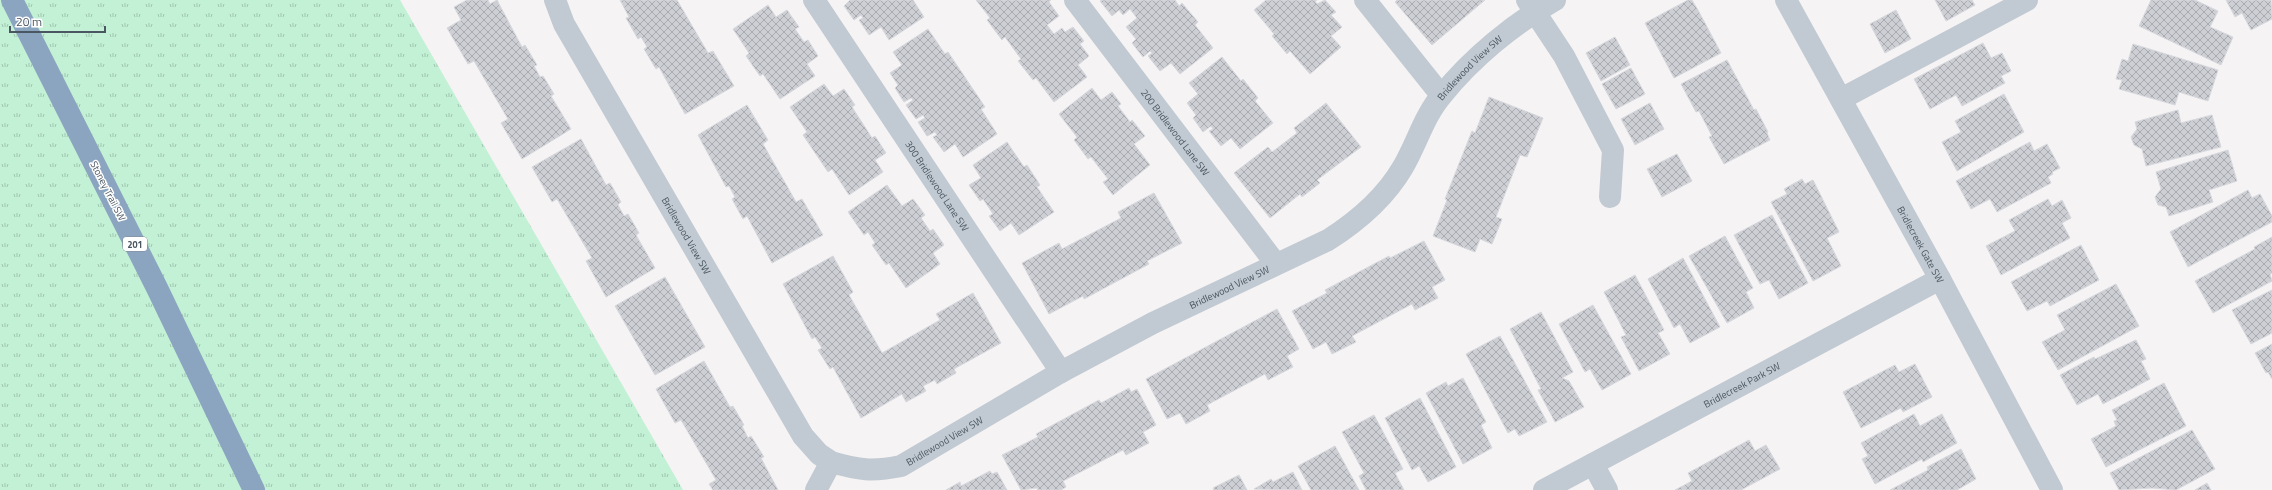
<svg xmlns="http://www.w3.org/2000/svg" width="2272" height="490" viewBox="0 0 2272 490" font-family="'Titillium Web',sans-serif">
	<defs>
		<pattern id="grass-tufts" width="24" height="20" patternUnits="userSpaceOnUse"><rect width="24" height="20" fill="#c3f1d5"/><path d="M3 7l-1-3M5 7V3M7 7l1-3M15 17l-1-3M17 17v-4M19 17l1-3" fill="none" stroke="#a0c6b0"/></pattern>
		<pattern id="building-cross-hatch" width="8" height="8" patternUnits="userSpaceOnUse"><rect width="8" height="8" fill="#cdcfd5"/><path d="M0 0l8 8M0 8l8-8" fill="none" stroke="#a8abb0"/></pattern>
	</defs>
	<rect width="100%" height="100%" fill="#f5f3f3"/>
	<polygon fill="url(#grass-tufts)" points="0,0 400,0 683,490 0,490"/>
	<g fill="url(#building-cross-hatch)" stroke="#d7d9de">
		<polygon points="467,0 488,0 490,4 497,0 522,47 525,45 537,65 534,66 540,77 543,76 554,94 551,96 571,129 522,159 501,123 508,119 474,61 468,64 447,28 461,20 454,7"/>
		<polygon points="620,0 677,0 708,53 713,51 734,86 685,114 659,67 656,69 644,49 647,47 641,37 638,39 626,18 629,17"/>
		<polygon points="850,0 913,0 924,17 889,40 881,27 869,35 859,20 863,18 861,15 854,20 844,6"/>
		<polygon points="976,0 1051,0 1049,2 1059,16 1047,25 1054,34 1062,28 1065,32 1073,27 1084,41 1080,44 1089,56 1078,65 1087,77 1054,102 1036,78 1033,80 1018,61 1021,59 1005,37 1002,40 987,20 990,18"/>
		<polygon points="1102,0 1175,0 1179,6 1182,3 1198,22 1195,25 1213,48 1180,74 1171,63 1160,71 1148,56 1152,53 1150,51 1143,57 1132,43 1136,39 1126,27 1137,18 1130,9 1123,15 1119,10 1112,16 1100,1"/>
		<polygon points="1266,0 1317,0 1315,1 1317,4 1325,0 1336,12 1331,15 1342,27 1331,36 1341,47 1310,74 1290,51 1287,54 1272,36 1274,34 1254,10"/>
		<polygon points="1397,0 1485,0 1432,45 1395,2"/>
		<polygon points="1688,0 1692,0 1698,10 1721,53 1674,78 1645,23"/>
		<polygon points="1935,0 1972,0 1975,5 1946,21"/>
		<polygon points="2151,0 2195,0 2218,11 2210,27 2233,37 2221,65 2139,26"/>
		<polygon points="2226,0 2271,0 2272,19 2251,30 2242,13 2235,17"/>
		<polygon points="768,5 776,17 787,10 799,27 795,29 804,42 808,40 818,56 807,64 815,76 780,99 763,74 760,76 746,56 749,53 733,29"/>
		<polygon points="1896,10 1911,39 1885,53 1870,24"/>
		<polygon points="928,29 945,54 948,52 985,107 981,109 997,134 963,157 955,144 944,152 933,137 937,135 935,132 927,136 918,122 925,118 923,115 916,119 906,105 913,100 911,98 904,102 895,88 898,85 890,73 902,65 893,52"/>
		<polygon points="1615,37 1630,65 1601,81 1586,53"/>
		<polygon points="1983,43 1991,58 2002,53 2011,71 2001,76 2005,83 1964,105 1962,106 1956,95 1930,109 1914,79"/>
		<polygon points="2133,44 2218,70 2208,101 2179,92 2175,105 2119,89 2122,80 2116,79 2122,59 2128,61"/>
		<polygon points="1222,57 1241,81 1243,79 1258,98 1255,101 1273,123 1240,149 1231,138 1221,146 1209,131 1213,129 1211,126 1203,132 1193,118 1196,115 1187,103 1198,94 1189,83"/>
		<polygon points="1727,60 1754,110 1756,109 1768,132 1767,133 1770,140 1724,164 1709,137 1712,136 1699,111 1696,112 1681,84"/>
		<polygon points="1631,68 1645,94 1616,109 1602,84"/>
		<polygon points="824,84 833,96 844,89 855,105 852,107 872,138 875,136 886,153 875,160 883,172 849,195 832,169 828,172 803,135 807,132 790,107"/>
		<polygon points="1092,88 1101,100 1112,92 1121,104 1118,106 1130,122 1132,120 1145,136 1134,144 1150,165 1113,195 1103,182 1108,179 1091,157 1088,159 1074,140 1077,137 1059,114"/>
		<polygon points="2004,94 2024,132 1957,171 1942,142 1961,132 1955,121"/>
		<polygon points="1489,97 1543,118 1527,157 1520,155 1496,217 1502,219 1492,244 1480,239 1475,252 1433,236 1447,200 1445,199 1472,131 1475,133"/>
		<polygon points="1326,103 1361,147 1317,180 1320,183 1302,197 1300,194 1270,218 1234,173 1268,147 1272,152 1297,133 1294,128"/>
		<polygon points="1650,103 1664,129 1635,145 1621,119"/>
		<polygon points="747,105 768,140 763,144 796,202 802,199 823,235 772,263 747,216 743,219 732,199 735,197 729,186 726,187 698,135"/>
		<polygon points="2178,110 2181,123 2212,115 2221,147 2146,166 2142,149 2134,145 2131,137 2137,129 2135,122"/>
		<polygon points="581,139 606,185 610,183 621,202 618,205 624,216 628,214 639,233 636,235 655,268 606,297 586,261 592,258 557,199 552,202 532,167"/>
		<polygon points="1007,142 1024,167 1027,165 1040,185 1037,187 1054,212 1019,235 1011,223 1000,231 989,216 993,214 983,199 980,201 969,185 981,178 973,165"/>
		<polygon points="2030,142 2034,151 2047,144 2060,168 2052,172 2053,174 2048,177 2051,183 1997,212 1990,199 1971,209 1956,181"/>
		<polygon points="2228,150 2237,181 2209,190 2213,202 2169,216 2166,207 2158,205 2155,197 2161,189 2156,172"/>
		<polygon points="1677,154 1692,181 1662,197 1647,169"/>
		<polygon points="1802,179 1805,184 1813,180 1839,232 1827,238 1841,266 1813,281 1771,202 1787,194 1784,189"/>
		<polygon points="887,185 902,206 913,199 925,215 921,218 930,231 933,229 944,245 933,253 940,264 906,288 889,263 886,265 872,245 875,243 868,232 864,235 848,212"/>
		<polygon points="2248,190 2252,198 2260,194 2272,216 2272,222 2188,267 2170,232"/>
		<polygon points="1154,193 1182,243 1147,261 1149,264 1084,299 1083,296 1049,314 1022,263 1059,243 1062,249 1121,218 1118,212"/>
		<polygon points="2048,199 2052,206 2062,200 2071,218 2062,223 2070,238 2001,275 1986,246 2015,231 2009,220"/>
		<polygon points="1772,215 1808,283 1779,299 1769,280 1760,284 1734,235"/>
		<polygon points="1725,236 1753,288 1746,292 1754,308 1727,323 1689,256"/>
		<polygon points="2272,237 2272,273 2270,274 2272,281 2213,313 2195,281 2255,249 2254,247"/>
		<polygon points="1424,241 1445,280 1432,287 1438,298 1415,310 1412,304 1352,336 1356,342 1332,354 1326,342 1313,349 1292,311 1327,293 1325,290 1389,256 1390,258"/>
		<polygon points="2081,245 2099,280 2050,306 2047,301 2027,311 2011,282"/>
		<polygon points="833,256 853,292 849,295 882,353 940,320 936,314 973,293 1001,343 954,369 956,373 937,384 935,380 923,386 926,391 906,402 902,394 861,418 833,367 830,369 818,350 822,348 815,337 812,339 783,284"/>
		<polygon points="1683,258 1720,327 1690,343 1680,324 1674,328 1648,279"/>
		<polygon points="1635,275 1664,330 1658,333 1670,354 1639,371 1621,337 1626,335 1604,292"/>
		<polygon points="665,277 705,347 655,375 615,306"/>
		<polygon points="2116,284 2139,326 2058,370 2042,342 2065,330 2057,315"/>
		<polygon points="2272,290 2272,333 2251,344 2232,310"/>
		<polygon points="1593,305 1631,374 1602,390 1590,369 1585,372 1559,324"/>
		<polygon points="1277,309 1299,349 1287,356 1293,367 1268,380 1265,374 1207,405 1210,411 1186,424 1180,413 1167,419 1146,379"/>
		<polygon points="1541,312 1573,372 1562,378 1569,381 1584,407 1555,422 1538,390 1541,389 1510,329"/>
		<polygon points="1500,336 1547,422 1519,436 1515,429 1508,433 1466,354"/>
		<polygon points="2136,340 2146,359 2141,361 2150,379 2103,404 2098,394 2077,405 2060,375 2094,357 2095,359"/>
		<polygon points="2272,344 2272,379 2268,372 2266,373 2255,353"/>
		<polygon points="704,361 730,407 733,406 744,425 742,426 748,438 751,436 764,457 761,458 778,490 713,490 709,484 716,480 681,420 675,423 656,389"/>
		<polygon points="1915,364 1932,397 1903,412 1901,408 1861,428 1843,392 1895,365 1899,372"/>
		<polygon points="1463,378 1486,422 1481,425 1492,448 1463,464 1426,393 1446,382 1448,386"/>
		<polygon points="2164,383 2186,426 2106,467 2091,439 2116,426 2114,421 2117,420 2112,410"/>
		<polygon points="1129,388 1131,392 1137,389 1156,425 1143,432 1149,443 1126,455 1123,450 1063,481 1066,487 1061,490 1038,490 1037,488 1021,490 1002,455 1038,437 1036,434 1099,400 1101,403"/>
		<polygon points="1420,398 1456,467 1428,482 1419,466 1412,470 1385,418"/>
		<polygon points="1914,414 1920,426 1942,414 1957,443 1923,462 1922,459 1875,484 1862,459 1868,456 1861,443"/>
		<polygon points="1374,415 1403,469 1395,473 1404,490 1366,490 1359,476 1364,473 1342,432"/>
		<polygon points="2192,430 2215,469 2176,490 2152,488 2119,490 2110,473"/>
		<polygon points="1749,440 1755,451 1766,445 1780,469 1741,490 1675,490 1692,481 1688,473"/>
		<polygon points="1335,446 1359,490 1311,490 1298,466"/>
		<polygon points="1961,449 1976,479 1957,490 1890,490 1928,470 1927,467"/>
		<polygon points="990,471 992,474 997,472 1007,490 946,490 960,482 961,486"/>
		<polygon points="1293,472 1302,490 1254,489 1271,479 1273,482"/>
		<polygon points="1239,475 1247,490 1214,490 1213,488"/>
		<polygon points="2207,483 2211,490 2195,490"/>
	</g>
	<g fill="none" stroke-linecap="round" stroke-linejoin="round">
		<g stroke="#c1cad2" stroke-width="22">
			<path id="s1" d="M555,0l9,24 239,412 16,18 12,8"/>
			<path id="s2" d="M814,0l247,372"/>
			<path id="s3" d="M1075,0l201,264"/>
			<polyline points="1365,0 1441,95"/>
			<polyline points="1527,0 1564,56 1613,150 1610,197"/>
			<path id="s4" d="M1786,0l154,279 112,211"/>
			<polyline points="1841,99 2027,0"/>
			<polyline points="1593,464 1607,490"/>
			<path id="s5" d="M816,490l15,-28c28,8 41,10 70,4l160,-94 92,-49 175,-83c30,-19 57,-42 75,-73 14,-24 21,-51 39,-72 30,-37 71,-71 113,-95"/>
			<path id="s6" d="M1544,490l396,-211"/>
		</g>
		<polyline stroke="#8ba5c1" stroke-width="22" points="12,0 157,288 254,490"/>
	</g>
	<g text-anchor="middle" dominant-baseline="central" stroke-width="3" stroke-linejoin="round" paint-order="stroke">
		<rect fill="#fff" stroke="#808990" stroke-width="1" x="123" y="237" width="24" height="14" rx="3"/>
		<g font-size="9" font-weight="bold" fill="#4a5661">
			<text x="135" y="244">201</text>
		</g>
		<g font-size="10" fill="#4a5661" stroke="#fff">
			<text stroke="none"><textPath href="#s5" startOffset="813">Bridlewood View SW</textPath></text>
			<text stroke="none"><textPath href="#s3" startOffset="166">200 Bridlewood Lane SW</textPath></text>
			<text stroke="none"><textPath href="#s2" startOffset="223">300 Bridlewood Lane SW</textPath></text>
			<text transform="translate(108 191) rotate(63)">Stoney Trail SW</text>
			<text stroke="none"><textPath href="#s1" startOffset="270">Bridlewood View SW</textPath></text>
			<text stroke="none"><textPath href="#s4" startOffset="279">Bridlecreek Gate SW</textPath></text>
			<text stroke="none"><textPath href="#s5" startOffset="477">Bridlewood View SW</textPath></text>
			<text stroke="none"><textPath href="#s6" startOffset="224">Bridlecreek Park SW</textPath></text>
			<text stroke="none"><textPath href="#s5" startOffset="153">Bridlewood View SW</textPath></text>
		</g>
	</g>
	<path d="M10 26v6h95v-6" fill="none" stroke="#4a5661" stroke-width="2"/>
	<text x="16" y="26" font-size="12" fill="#4a5661" stroke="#ffffff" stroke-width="3" paint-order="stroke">20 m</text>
</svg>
